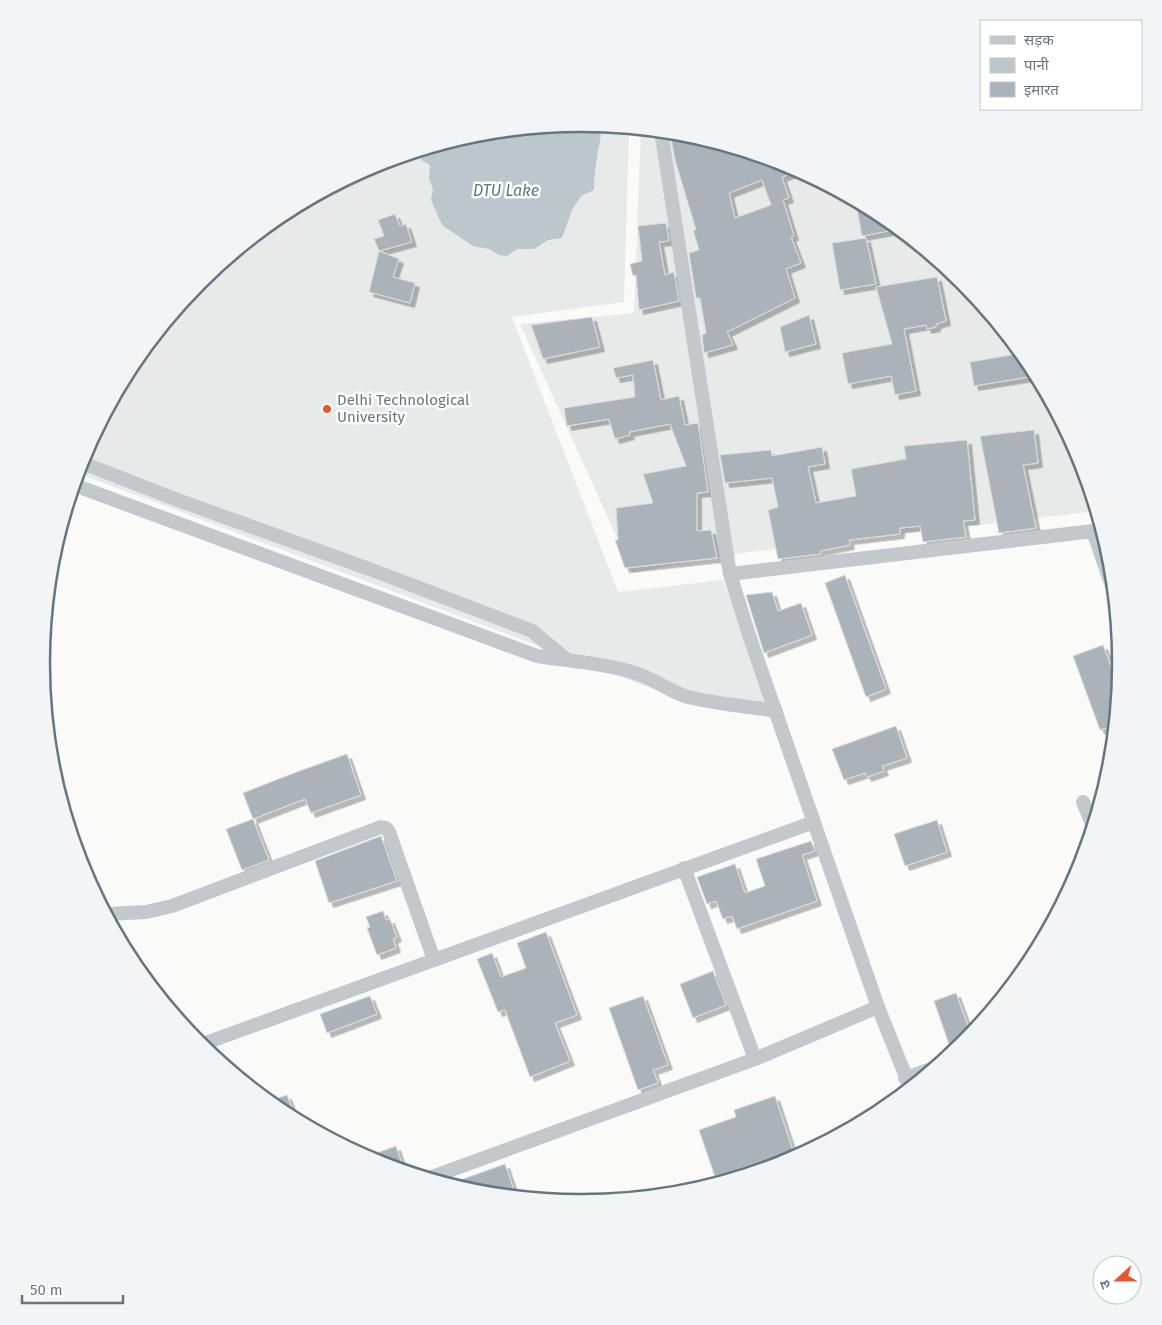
<svg xmlns="http://www.w3.org/2000/svg" width="1162" height="1325" viewBox="0 0 1162 1325" font-family="'Fira Sans','Noto Sans Devanagari',sans-serif">
	<defs>
		<filter id="shadow"><feDropShadow dx="4.5" dy="4.5" stdDeviation="0" flood-color="#0004"/></filter>
	</defs>
	<rect width="100%" height="100%" fill="#fafaf8"/>
	<g fill="#e8e9e9">
		<polygon points="581,123 629,127 624,302 512,317 618,592 723,580 776,711 672,696 77,473 82,456 132,362 200,281 281,214 375,164 476,133"/>
		<polygon points="641,129 687,133 788,164 881,214 963,281 1030,363 1080,456 1096,511 741,553 633,573 520,324 634,313"/>
	</g>
	<path fill="#bbc7cb" d="M581,123l19,2c3,11 -2,21 -3,32 -2,11 -3,22 -3,33l-13,6 -9,14 -10,28 -14,2 -14,9h-17l-10,7 -8,-1 -10,-6 -16,-3 -31,-21 -11,-25 2,-11 -4,-10 1,-14 -9,-5 5,-12 50,-15z"/>
	<g fill="#aab3b9" stroke="#dcdcda" fill-rule="evenodd" filter="url(#shadow)">
		<path d="M670,132l17,1 101,31 12,6 -18,7 7,21 -6,2 11,36 -3,1 10,26 -15,6 9,29 -68,34 6,13 -29,8 -2,-18 4,-2 -6,-35h-4l-7,-45 10,-3 -6,-20h3l-21,-70zM762,180l9,25 -36,13 -6,-25z"/>
		<polygon points="868,207 881,214 900,229 862,236 857,209"/>
		<polygon points="395,214 400,226 406,224 412,242 379,251 374,239 384,236 378,220"/>
		<polygon points="666,223 669,241 659,242 665,275 674,272 679,301 639,310 636,275 633,276 630,264 642,261 638,226"/>
		<polygon points="866,238 876,284 840,290 832,243"/>
		<polygon points="379,251 399,259 393,277 415,283 410,303 369,292"/>
		<polygon points="937,277 946,321 936,324 936,327 927,329 926,325 904,329 916,391 895,395 891,376 848,384 842,353 892,344 876,287"/>
		<polygon points="809,315 816,344 785,352 780,327"/>
		<polygon points="592,317 600,347 543,359 531,325"/>
		<polygon points="1022,353 1026,359 1029,377 974,386 970,362"/>
		<polygon points="653,360 661,400 679,396 685,425 698,423 708,492 697,493 697,531 711,530 717,558 625,568 615,540 618,540 616,508 653,503 643,474 686,466 670,424 629,432 630,435 615,439 609,419 567,426 564,408 635,397 633,375 616,378 613,368"/>
		<polygon points="1034,430 1038,463 1023,465 1036,528 999,533 980,436"/>
		<polygon points="967,440 975,520 963,521 966,537 923,542 920,526 900,528 900,534 849,540 850,545 820,551 821,554 778,559 768,510 778,507 772,478 725,483 720,455 771,450 772,456 822,447 825,464 808,467 816,503 856,496 851,469 906,459 904,446"/>
		<polygon points="845,575 886,689 866,697 825,583"/>
		<polygon points="772,592 778,611 801,603 812,635 764,653 746,595"/>
		<polygon points="1103,645 1115,677 1120,675 1115,725 1100,730 1073,656"/>
		<polygon points="896,726 907,758 882,766 884,771 867,777 865,773 844,780 832,749"/>
		<polygon points="347,754 361,795 311,813 305,799 253,819 243,793 294,773"/>
		<polygon points="253,819 269,860 242,870 226,829"/>
		<polygon points="937,820 947,852 905,866 894,834"/>
		<polygon points="381,836 397,881 329,903 315,861"/>
		<polygon points="811,841 815,851 802,855 817,901 737,929 732,916 723,919 716,901 707,904 697,877 735,864 745,893 765,886 756,859"/>
		<polygon points="383,911 386,920 390,919 397,937 393,939 396,948 377,955 367,928 370,927 366,917"/>
		<polygon points="546,932 577,1015 555,1023 570,1061 530,1077 505,1010 498,1012 477,959 492,953 501,977 526,968 517,943"/>
		<polygon points="713,971 726,1005 693,1018 680,984"/>
		<polygon points="956,993 971,1034 962,1044 952,1053 934,1001"/>
		<polygon points="370,996 377,1014 327,1033 320,1014"/>
		<polygon points="643,996 668,1065 653,1070 658,1083 638,1090 609,1008"/>
		<polygon points="287,1095 296,1119 281,1111 269,1101"/>
		<polygon points="775,1096 795,1157 787,1161 717,1183 699,1130 736,1117 734,1110"/>
		<polygon points="396,1146 404,1170 377,1162 374,1154"/>
		<polygon points="505,1164 516,1196 475,1192 449,1184"/>
	</g>
	<g fill="none" stroke-linecap="round" stroke-linejoin="round">
		<g stroke="#c3c8cc" stroke-width="14">
			<polyline points="661,131 730,574 750,638 878,1007 910,1087"/>
			<polyline points="80,462 175,499 372,570 532,631 567,660"/>
			<path d="M74,485l463,171c32,5 65,7 95,16 20,5 36,19 56,25 28,7 59,9 88,14"/>
			<polyline points="1093,531 1114,592"/>
			<polyline points="730,574 1102,530"/>
			<polyline points="1083,802 1093,826"/>
			<polyline points="107,914 146,912 172,906 381,827 386,828 389,832 434,960"/>
			<polyline points="200,1045 814,822"/>
			<polyline points="755,1059 878,1007"/>
			<polyline points="905,1078 934,1068"/>
			<polyline points="429,1178 755,1059 684,868"/>
		</g>
	</g>
	<circle fill="#e4572e" stroke="#fff" stroke-width="2" cx="327" cy="409" r="5"/>
	<g text-anchor="middle" dominant-baseline="central" stroke-width="5" stroke-linejoin="round" paint-order="stroke">
		<g font-size="15" fill="#657683" stroke="#fff" text-anchor="start">
			<text x="337" y="400">Delhi Technological<tspan x="337" dy="17">University</tspan></text>
		</g>
		<g font-size="16" font-style="italic" fill="#60757c" stroke="#fff">
			<text x="506" y="190">DTU Lake</text>
		</g>
	</g>
	<path d="M0 0H1162V1325H0ZM50 663a531 531 0 1 1 1062 0a531 531 0 1 1-1062 0Z" fill="#f3f4f5" fill-rule="evenodd"/>
	<path fill="none" stroke="#657683" stroke-width="2.5" d="M50 663a531 531 0 1 1 1062 0a531 531 0 1 1-1062 0Z"/>
	<rect x="980" y="20" width="162" height="90" fill="#ffffff" stroke="#c1c8cd"/>
	<rect x="990" y="36" width="25" height="8" fill="#c3c8cc" stroke="#c1c8cd"/>
	<text x="1024" y="45" font-size="15" fill="#657683">सड़क</text>
	<rect x="990" y="58" width="25" height="15" fill="#bbc7cb" stroke="#c1c8cd"/>
	<text x="1024" y="70" font-size="15" fill="#657683">पानी</text>
	<rect x="990" y="82" width="25" height="15" fill="#aab3b9" stroke="#c1c8cd"/>
	<text x="1024" y="95" font-size="15" fill="#657683">इमारत</text>
	<g transform="translate(1117 1280) rotate(249)"><circle r="24" fill="#ffffff" stroke="#c1c8cd"/>
	<path d="M0-4L9 19L0 12L-9 19Z" fill="#e4572e"/>
	<text y="-8" font-size="14" font-weight="bold" text-anchor="middle" fill="#657683">उ</text>
	</g>
	<path d="M22 1295v8h101v-8" fill="none" stroke="#657683" stroke-width="2.5"/>
	<text x="30" y="1295" font-size="15" fill="#657683" stroke="#ffffff" stroke-width="4" paint-order="stroke">50 m</text>
</svg>
